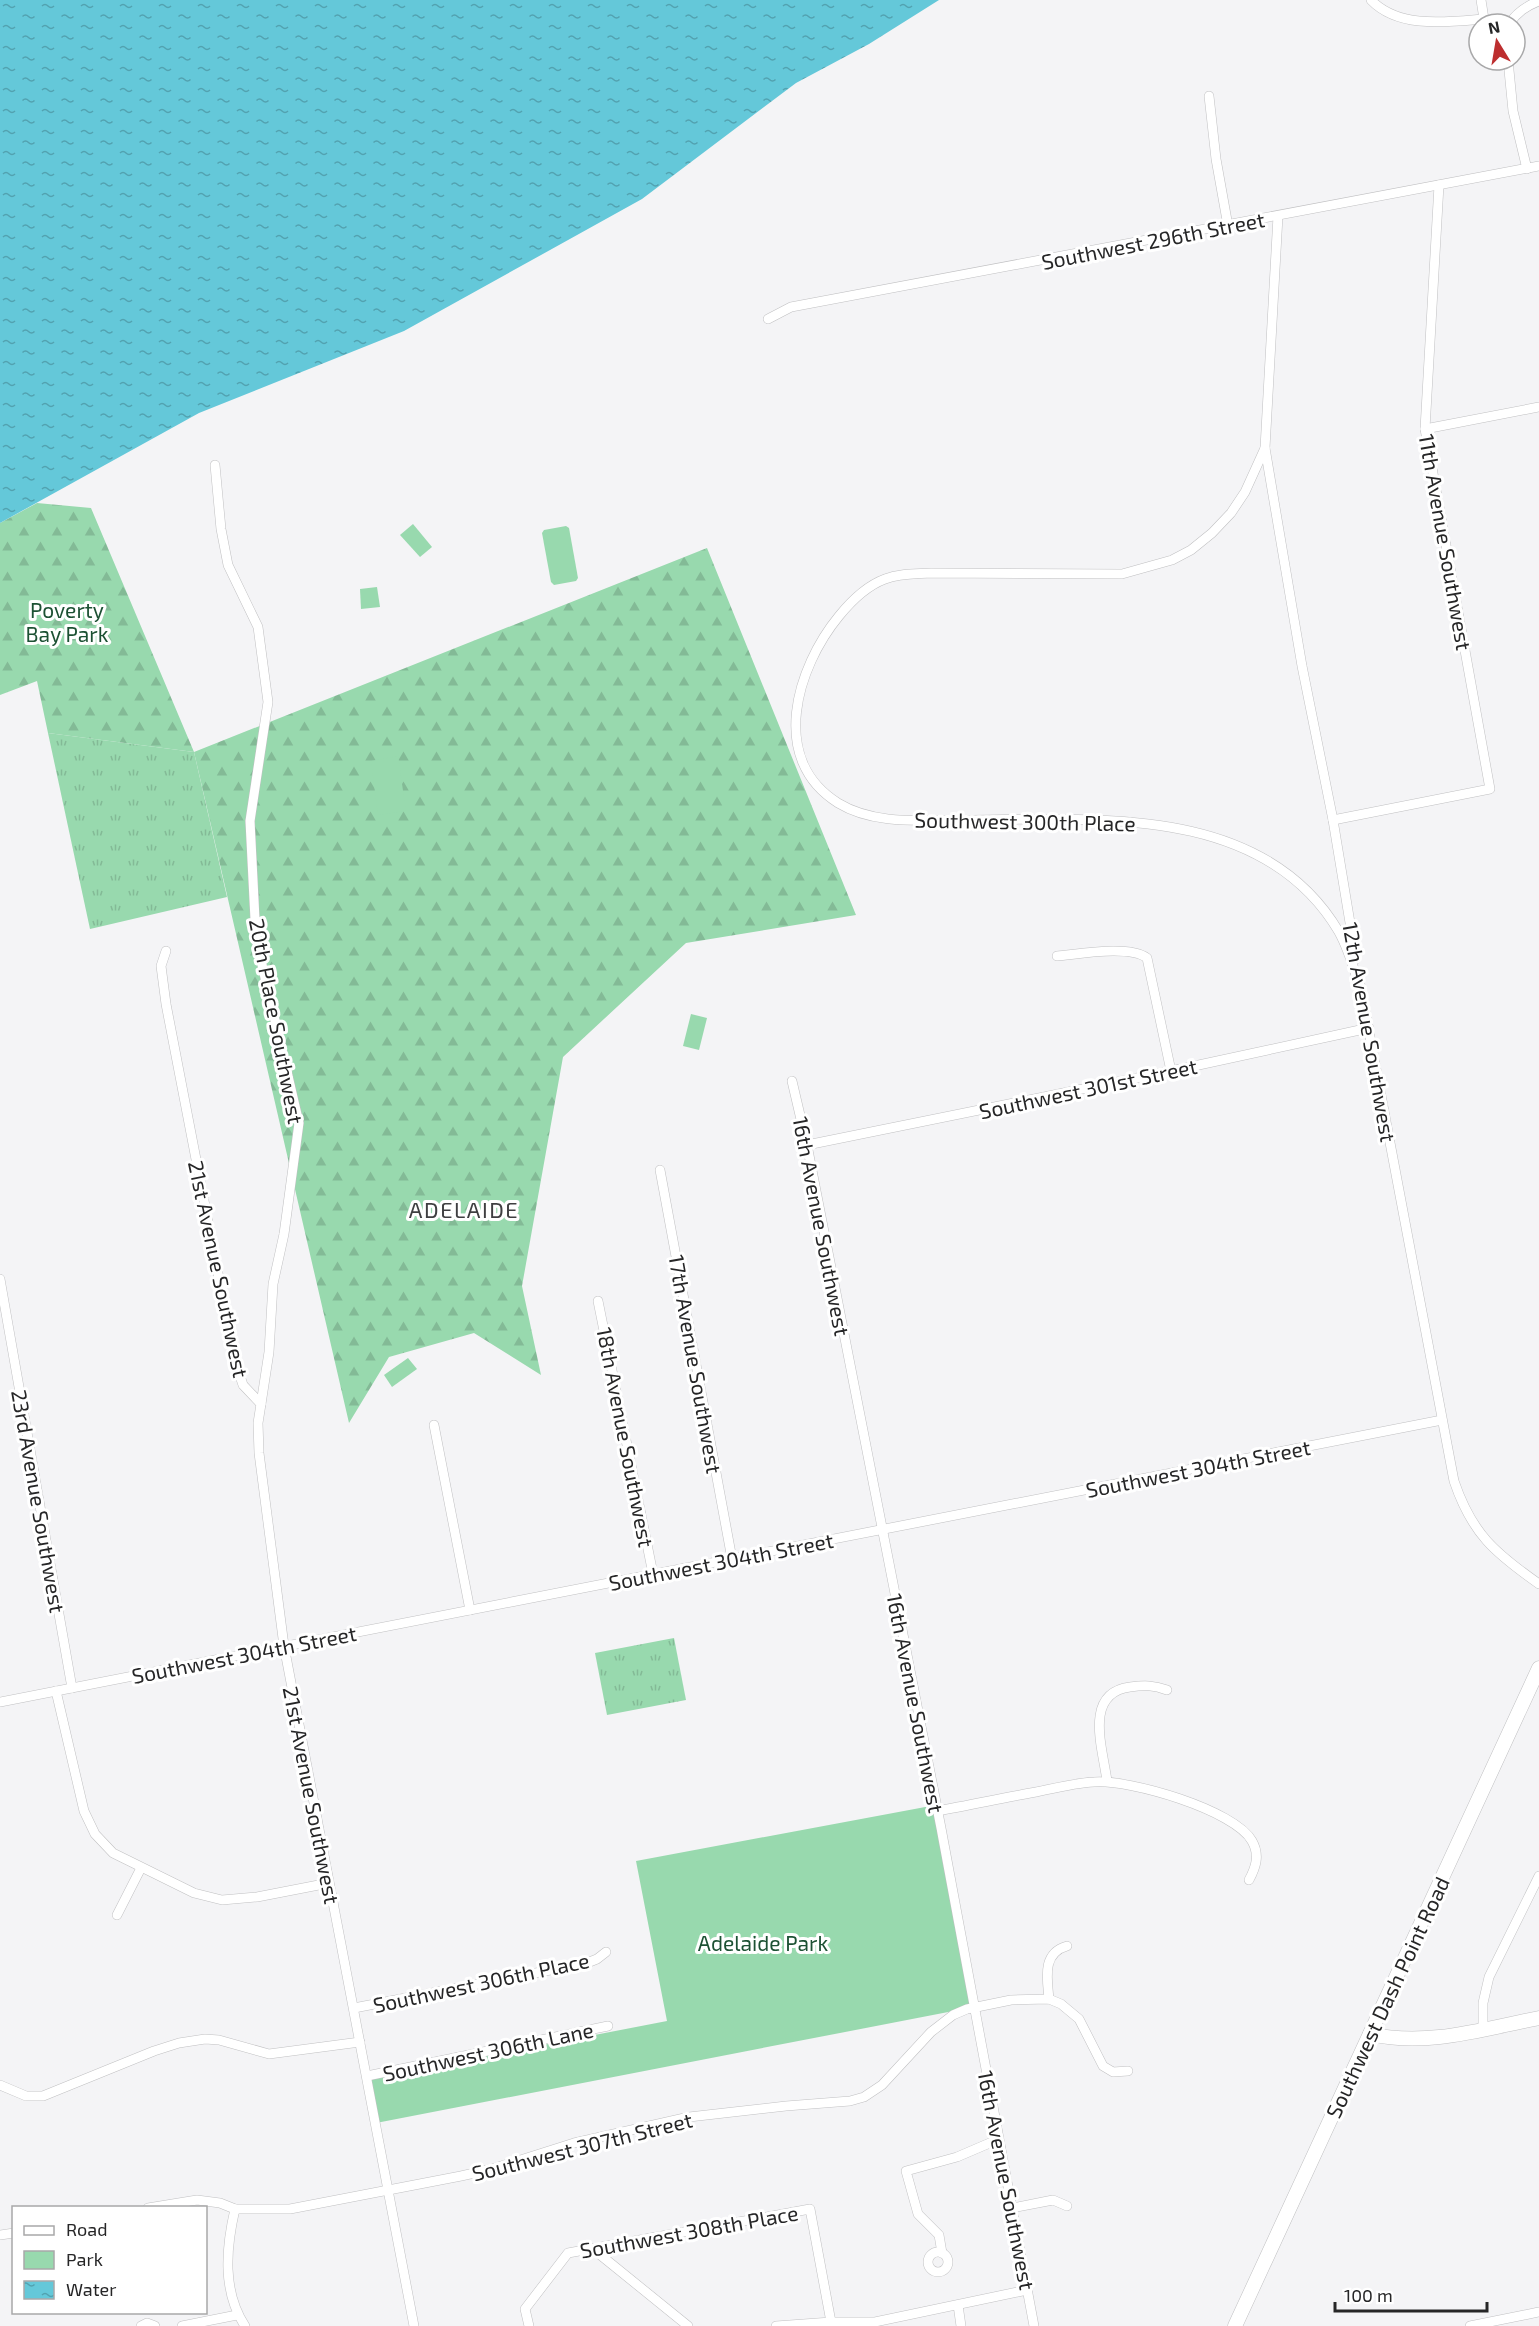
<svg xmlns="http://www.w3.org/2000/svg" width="1539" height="2326" viewBox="0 0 1539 2326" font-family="'Exo 2',sans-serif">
	<defs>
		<pattern id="grass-tufts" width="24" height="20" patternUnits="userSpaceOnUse" patternTransform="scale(1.5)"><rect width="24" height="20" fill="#98d9ae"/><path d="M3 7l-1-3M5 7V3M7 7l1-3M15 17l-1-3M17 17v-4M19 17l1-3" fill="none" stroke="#83ba96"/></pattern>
		<pattern id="forest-firs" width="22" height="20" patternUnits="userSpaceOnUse" patternTransform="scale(1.5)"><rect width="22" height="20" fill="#98d9ae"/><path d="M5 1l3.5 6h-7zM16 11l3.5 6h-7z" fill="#83ba96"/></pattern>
		<pattern id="water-ripples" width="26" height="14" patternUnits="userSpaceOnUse" patternTransform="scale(1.5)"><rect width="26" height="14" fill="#64c8d9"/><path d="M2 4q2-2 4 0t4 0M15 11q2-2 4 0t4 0" fill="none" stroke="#52a2b0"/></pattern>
	</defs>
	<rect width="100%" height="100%" fill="#f4f4f6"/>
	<g fill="url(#grass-tufts)">
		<polygon points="48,733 194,752 227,897 90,929"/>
		<polygon points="674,1638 686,1700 607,1715 595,1653"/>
	</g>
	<polygon fill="url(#forest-firs)" points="37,503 91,508 194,752 707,548 856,915 686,943 563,1057 522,1286 541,1375 474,1333 389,1357 349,1423 194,752 48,733 37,681 0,695 0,523"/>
	<g fill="#98d9ae">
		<polygon points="413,524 432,547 420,557 400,535"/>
		<polygon points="566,526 569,528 578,578 576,581 554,585 551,582 542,533 544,530"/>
		<polygon points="377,587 380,607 361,609 360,589"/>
		<polygon points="398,756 406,811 378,815 371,761"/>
		<polygon points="691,1014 707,1018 699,1050 683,1046"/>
		<polygon points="408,1358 417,1369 392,1387 384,1375"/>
		<polygon points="936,1805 974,2007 376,2123 367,2079 667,2021 636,1861"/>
	</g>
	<polygon fill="url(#water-ripples)" points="0,0 939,0 869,44 796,83 642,199 404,331 199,413 0,523"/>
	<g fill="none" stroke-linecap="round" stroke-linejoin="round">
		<defs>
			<g id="street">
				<path d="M1371,0c28,29 76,22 113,19"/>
				<polyline points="1481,0 1484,19 1488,24"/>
				<path d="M1509,24c8,-12 17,-18 30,-23"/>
				<polyline points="1508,60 1513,111 1527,169"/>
				<polyline points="1209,96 1216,159 1228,226"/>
				<path d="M1278,216l-13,232 -20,44 -14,21 -19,20 -21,17 -19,10 -50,14 -191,-1c-15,1 -31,0 -46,6 -19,7 -33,21 -46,37 -42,51 -71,143 -1,187 36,22 82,17 122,17 129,0 302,-19 379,112 10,18 15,37 21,56"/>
				<polyline points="768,319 791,307 1539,166"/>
				<polyline points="1425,429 1539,407"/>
				<polyline points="1265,448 1302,666 1333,820 1356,959"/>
				<polyline points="215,465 221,529 228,565 258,627 268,702 250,821 256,939 299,1123 284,1234 273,1284 269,1352 261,1404"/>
				<polyline points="1333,820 1490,789 1425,429 1439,185"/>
				<polyline points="166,951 161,966 166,1004 235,1361 243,1385 261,1404 258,1423 259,1453 284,1646 414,2326"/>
				<path d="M1057,956c23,-2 72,-11 90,2l24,113"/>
				<path d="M1360,984l94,497c18,53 41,72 85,103"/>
				<polyline points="792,1081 807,1145 941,1828 1034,2326"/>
				<polyline points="807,1145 1171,1071 1369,1028"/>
				<polyline points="660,1170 732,1559"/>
				<polyline points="0,1279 72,1688"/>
				<polyline points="598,1301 653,1574"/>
				<polyline points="434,1425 470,1610"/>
				<polyline points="56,1691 84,1811 95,1834 113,1853 194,1893 222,1900 257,1897 329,1883"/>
				<polyline points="0,1702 1442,1420"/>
				<path d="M1107,1781c-4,-32 -24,-88 23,-94 14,-2 24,-2 37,3"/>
				<path d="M937,1811c33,-6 66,-13 99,-19 19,-4 39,-9 58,-10 35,-3 141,28 158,59 8,14 4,26 -3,39"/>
				<polyline points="117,1915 141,1868"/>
				<path d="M1049,1999c-2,-21 -7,-46 18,-53"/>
				<polyline points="354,2008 587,1963 597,1959 606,1952"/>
				<polyline points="1483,2029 1483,2003 1489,1977 1539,1876"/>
				<polyline points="367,2076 608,2026"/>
				<polyline points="0,2085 26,2096 43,2096 154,2051 179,2043 205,2039 219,2040 269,2054 360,2042"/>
				<polyline points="148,2208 197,2200 220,2203 235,2209 290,2209 461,2176 492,2169 574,2143 689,2117 786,2106 850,2101 864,2097 882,2085 931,2032 953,2015 967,2009 1011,2000 1049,1999 1061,2004 1079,2019 1103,2066 1113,2072 1128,2071"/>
				<polyline points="1012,2208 1053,2200 1067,2206"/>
				<path d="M235,2209c-9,39 -13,82 10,117"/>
				<polyline points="0,2235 14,2233"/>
				<polyline points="593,2249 688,2326"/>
				<circle cx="938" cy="2262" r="10"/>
				<polyline points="942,2253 939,2235 918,2214 906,2171 957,2157 999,2139"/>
				<polyline points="958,2305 961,2326"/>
				<polyline points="141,2326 147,2323 155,2326"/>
				<polyline points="182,2326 237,2315"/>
				<polyline points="529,2326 525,2309 568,2253 810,2209 831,2322"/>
				<polyline points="776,2326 831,2322 875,2322 1027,2290"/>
				<polyline points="1470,2326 1539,2312"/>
			</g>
			<g id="secondary">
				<path d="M1370,2034c57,13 113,-5 169,-16"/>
				<polyline points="1235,2326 1539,1668"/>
			</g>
		</defs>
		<use href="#street" stroke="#c0c0c2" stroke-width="10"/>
		<use href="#secondary" stroke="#c0c0c2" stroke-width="15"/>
		<use href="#street" stroke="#fff" stroke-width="9"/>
		<use href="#secondary" stroke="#fff" stroke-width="14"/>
	</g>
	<g text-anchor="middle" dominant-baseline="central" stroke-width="6" stroke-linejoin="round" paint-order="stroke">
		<g font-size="21" fill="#262627" stroke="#fff">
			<text transform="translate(1153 240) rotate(-11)">Southwest 296th Street</text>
			<text transform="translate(1446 542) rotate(80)">11th Avenue Southwest</text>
			<text transform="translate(1025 821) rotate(1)">Southwest 300th Place</text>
			<text transform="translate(277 1021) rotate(79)">20th Place Southwest</text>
			<text transform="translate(1370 1032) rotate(80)">12th Avenue Southwest</text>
			<text transform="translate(1088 1088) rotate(-12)">Southwest 301st Street</text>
			<text transform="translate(822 1226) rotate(79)">16th Avenue Southwest</text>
			<text transform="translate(219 1269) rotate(78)">21st Avenue Southwest</text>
			<text transform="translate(696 1364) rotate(80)">17th Avenue Southwest</text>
			<text transform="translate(626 1437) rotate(79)">18th Avenue Southwest</text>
			<text transform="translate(1198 1468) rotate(-11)">Southwest 304th Street</text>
			<text transform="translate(39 1501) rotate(80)">23rd Avenue Southwest</text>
			<text transform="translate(721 1561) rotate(-11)">Southwest 304th Street</text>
			<text transform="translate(244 1654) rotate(-11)">Southwest 304th Street</text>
			<text transform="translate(916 1703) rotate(79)">16th Avenue Southwest</text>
			<text transform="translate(312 1795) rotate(79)">21st Avenue Southwest</text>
			<text transform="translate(481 1982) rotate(-12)">Southwest 306th Place</text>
			<text transform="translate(1387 1997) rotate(-65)">Southwest Dash Point Road</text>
			<text transform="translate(488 2051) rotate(-12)">Southwest 306th Lane</text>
			<text transform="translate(582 2146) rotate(-14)">Southwest 307th Street</text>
			<text transform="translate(1007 2180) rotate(79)">16th Avenue Southwest</text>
			<text transform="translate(689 2231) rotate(-10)">Southwest 308th Place</text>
		</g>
		<g font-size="21" fill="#1c5133" stroke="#fff">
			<text x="67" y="609">Poverty<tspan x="67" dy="24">Bay Park</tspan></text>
			<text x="763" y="1942">Adelaide Park</text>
		</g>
		<g font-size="22" letter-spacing="1.5" fill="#3f3f41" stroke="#fff">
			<text x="464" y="1209">ADELAIDE</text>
		</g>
	</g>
	<rect x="12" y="2206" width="195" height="108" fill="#ffffff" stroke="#a8a8a9" stroke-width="1.5"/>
	<rect x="24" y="2226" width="30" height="9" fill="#ffffff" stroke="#a8a8a9" stroke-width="1.5"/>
	<text x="66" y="2236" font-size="18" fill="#262627">Road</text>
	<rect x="24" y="2251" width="30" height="18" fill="#98d9ae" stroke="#a8a8a9" stroke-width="1.5"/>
	<text x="66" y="2266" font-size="18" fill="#262627">Park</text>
	<rect x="24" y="2281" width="30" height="18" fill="url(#water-ripples)" stroke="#a8a8a9" stroke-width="1.5"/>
	<text x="66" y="2296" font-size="18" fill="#262627">Water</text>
	<g transform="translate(1497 42) rotate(349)"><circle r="28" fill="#ffffff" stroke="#a8a8a9" stroke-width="1.5"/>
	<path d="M0-4.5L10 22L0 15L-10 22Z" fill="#bd2e2f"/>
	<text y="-9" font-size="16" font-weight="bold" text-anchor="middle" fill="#262627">N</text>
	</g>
	<path d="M1335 2302v9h152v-9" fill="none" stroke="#262627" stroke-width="3"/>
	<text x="1344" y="2302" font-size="18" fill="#262627" stroke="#ffffff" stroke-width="4.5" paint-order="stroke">100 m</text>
</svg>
